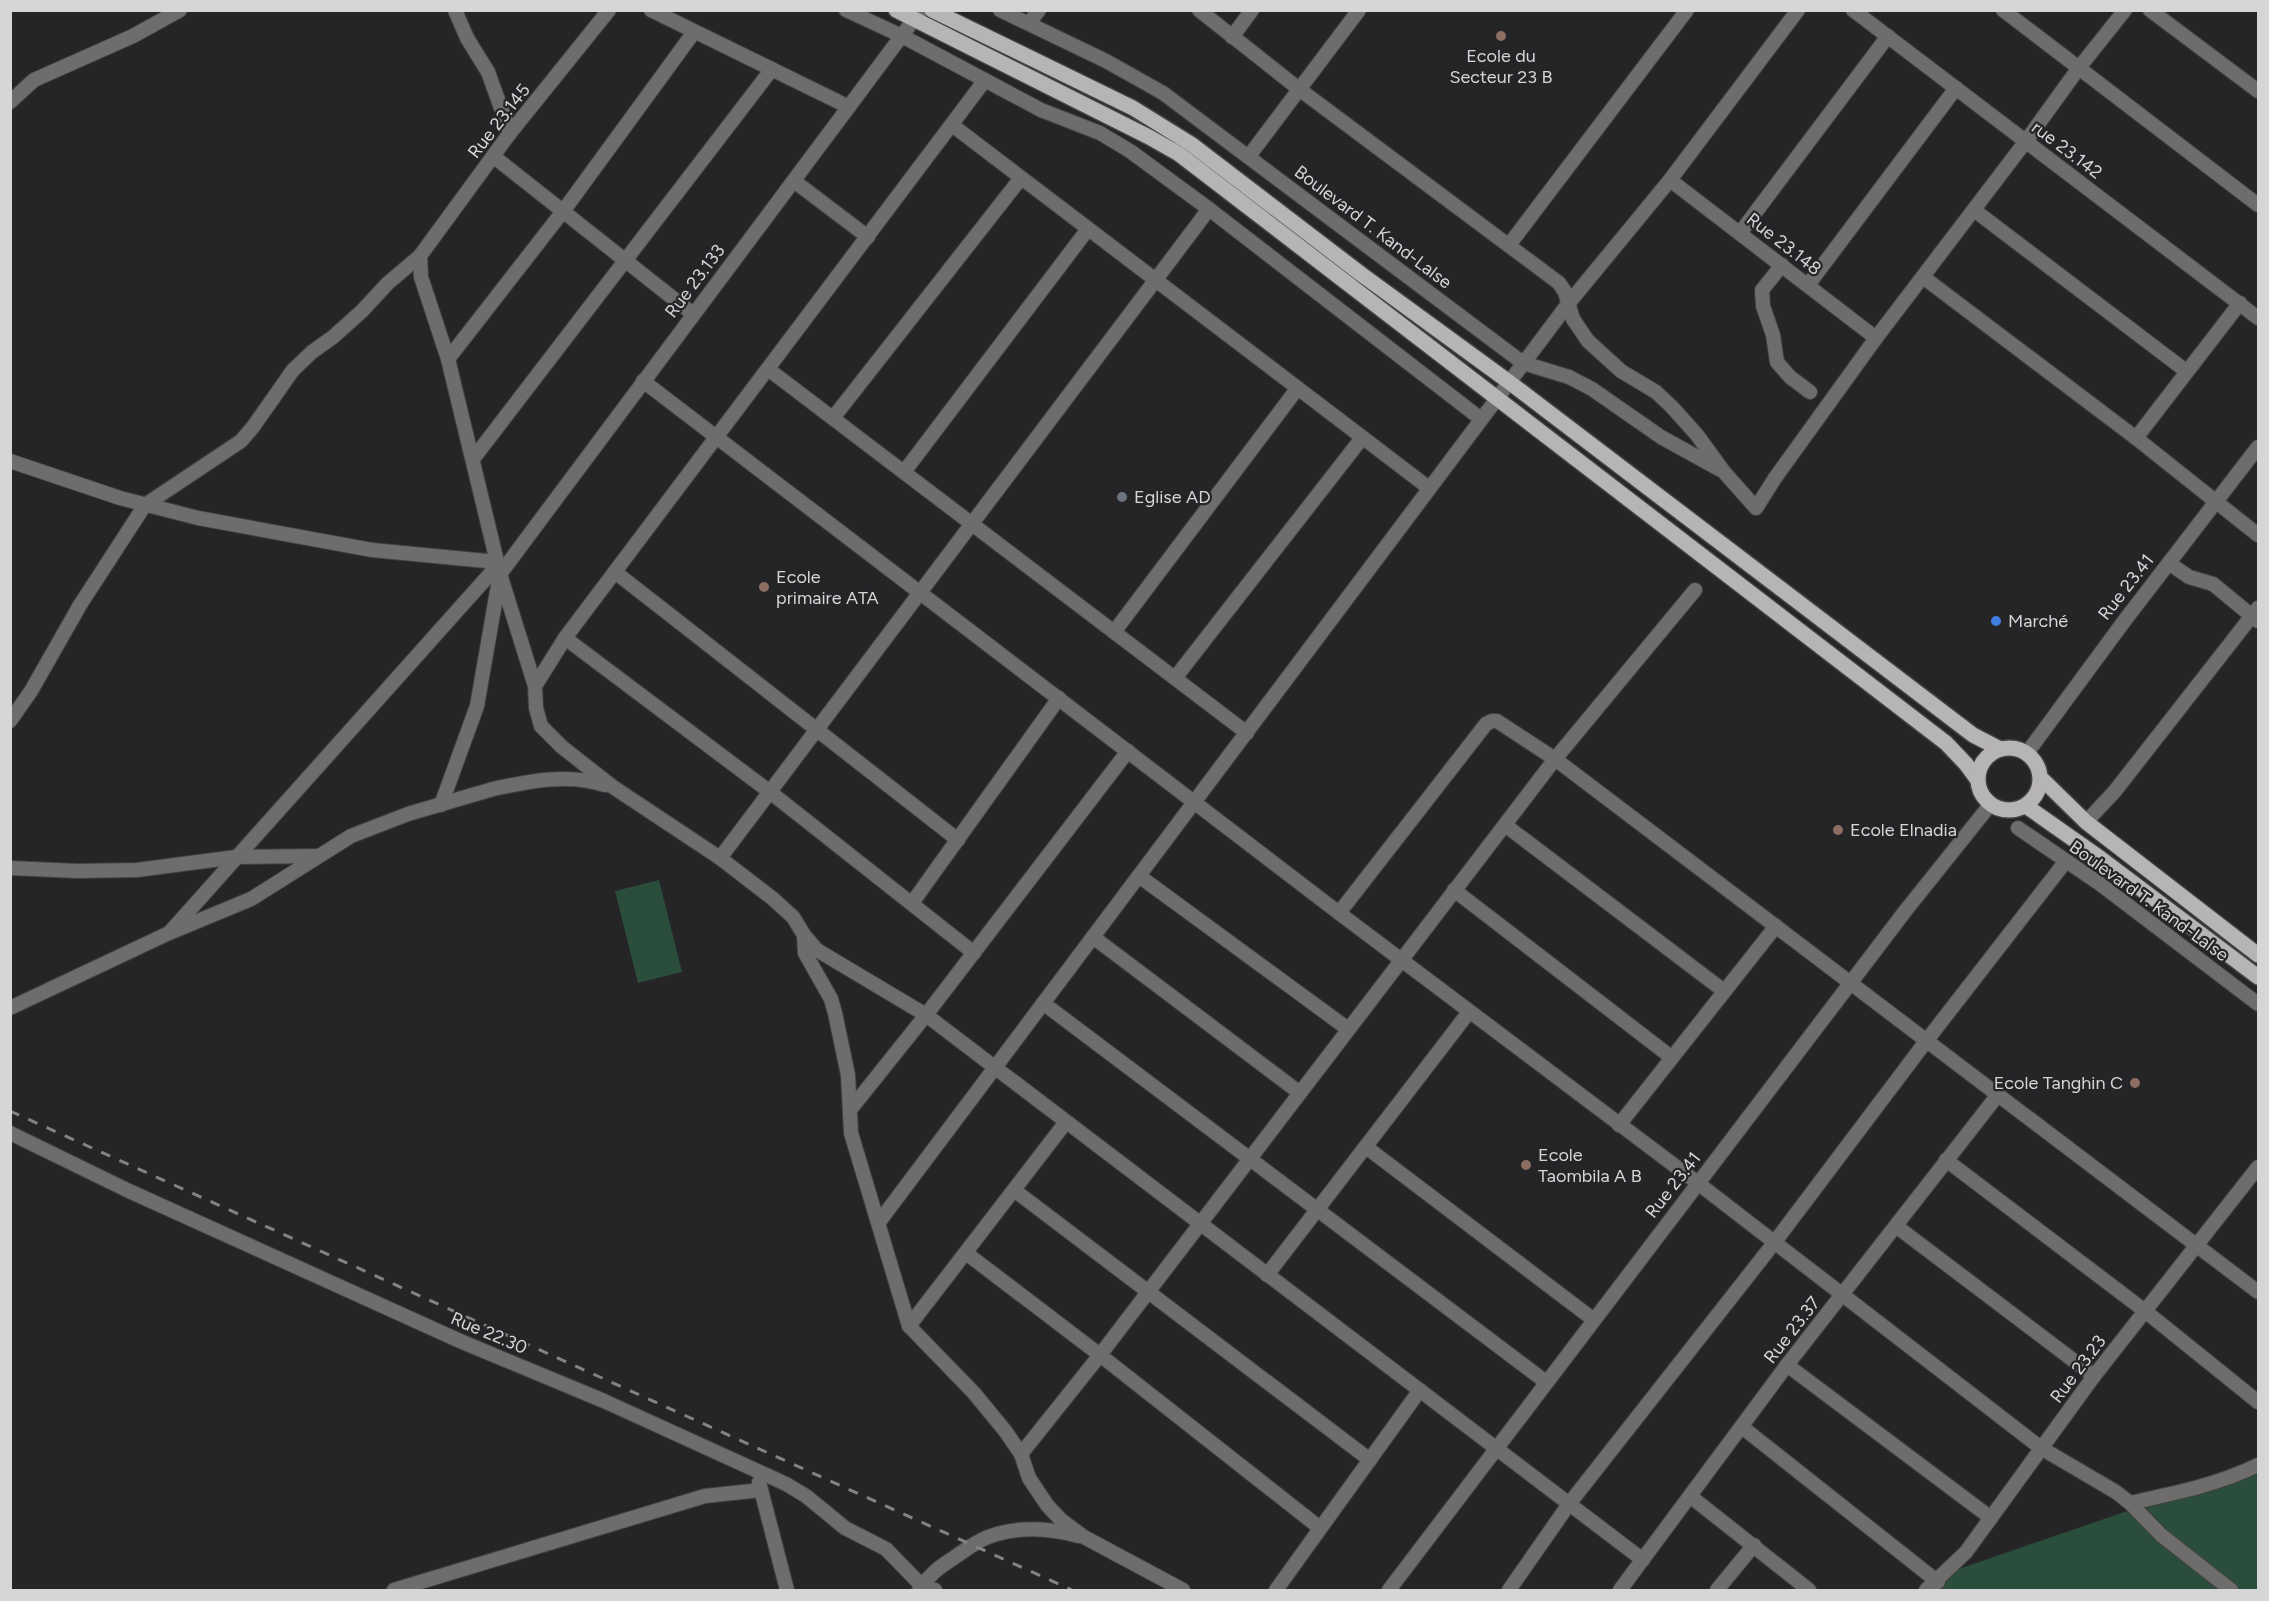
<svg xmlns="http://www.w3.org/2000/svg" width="2269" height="1601" viewBox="0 0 2269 1601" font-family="Figtree,sans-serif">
	<rect width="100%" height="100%" fill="#252528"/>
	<g fill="#2b4d3b">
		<polygon points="659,880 682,972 638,983 615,891"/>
		<polygon points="2258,1466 2258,1590 1939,1590 1953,1571"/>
	</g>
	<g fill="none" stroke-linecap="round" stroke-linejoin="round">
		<defs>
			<g id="minor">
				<polyline points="455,10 467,38 488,72 510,133"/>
				<polyline points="651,10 849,107"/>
				<polyline points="846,10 902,36 1041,110 1100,133 1130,151 1209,209 1481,419"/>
				<polyline points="1000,10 1106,61 1163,93 1523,363 1569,377 1592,389 1661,437 1719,469"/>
				<polyline points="1199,10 1299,89 1559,283 1565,292 1573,319 1588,341 1621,371 1656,392 1672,407 1697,435 1724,472 1756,508 1775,478 1876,338 2026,141 2078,69 2125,10"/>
				<polyline points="1853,10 2258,318"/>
				<polyline points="2003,10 2258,205"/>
				<polyline points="2150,10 2258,91"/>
				<polyline points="1029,23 1039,10"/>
				<polyline points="1232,37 1252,10"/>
				<polyline points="10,102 34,80 133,36 180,10"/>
				<polyline points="952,125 1429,488"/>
				<polyline points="493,156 693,314"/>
				<polyline points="1249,156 1359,10"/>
				<polyline points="1670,180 1876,338"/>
				<polyline points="794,181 868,237"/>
				<polyline points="1974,210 2186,371"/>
				<polyline points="1740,233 1888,36"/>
				<polyline points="1509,245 1687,10"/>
				<polyline points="420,256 421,277 448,359 500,574 535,686 536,708 541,726 562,747 613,787 720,858 772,898 793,917 804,935 817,950 926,1015 1643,1560"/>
				<polyline points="1782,265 1762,290 1763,306 1773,335 1777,362 1790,377 1810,392"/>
				<polyline points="1923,277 2136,438 2258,535"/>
				<polyline points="1808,285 1956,88"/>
				<polyline points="448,359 564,210 694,32"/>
				<polyline points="768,369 1247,733"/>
				<polyline points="643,381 1339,913 1699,1184 2041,1448 2116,1492 2130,1503 2161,1535 2231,1590"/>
				<polyline points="833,418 1021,178"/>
				<polyline points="2136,438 2240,303"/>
				<polyline points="473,459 772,69"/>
				<polyline points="10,461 120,498 198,518 372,550 497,562"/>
				<polyline points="904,472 1088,229"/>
				<polyline points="2169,563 2189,577 2213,584 2258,621"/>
				<polyline points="615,572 958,840"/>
				<polyline points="1114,632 1297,389"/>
				<polyline points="565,638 770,792 974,953"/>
				<polyline points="1175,678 1362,438"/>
				<polyline points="535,686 565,638 985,80"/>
				<polyline points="10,721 31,691 80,605 145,505 241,441 253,427 293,370 312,352 333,337 362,311 388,283 420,256 510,133 609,10"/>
				<polyline points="2027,753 2125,620 2258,447"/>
				<polyline points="441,805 477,706 500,574 921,10"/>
				<polyline points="2086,822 2115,791 2258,608"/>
				<polyline points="1505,825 1724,991"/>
				<polyline points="2018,828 2100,884 2258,1004"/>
				<polyline points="720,858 1209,209"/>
				<polyline points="10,868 77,871 137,870 236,857 318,856"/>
				<polyline points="1139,876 1348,1029"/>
				<polyline points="1454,890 1671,1057"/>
				<polyline points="912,903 1059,698"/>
				<polyline points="1339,913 1486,724 1492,721 1497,721 1555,759 2258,1292"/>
				<polyline points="171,931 498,565"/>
				<polyline points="804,935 805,953 831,999 835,1013 848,1075 851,1133 909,1326 974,1393 1006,1432 1021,1454 1029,1478 1047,1505 1061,1520 1084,1537 1183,1590"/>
				<polyline points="1093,937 1300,1093"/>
				<polyline points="1043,1003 1546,1382"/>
				<path d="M10,1008l159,-75 82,-34 100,-63 57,-22 85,-25c37,-8 76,-16 112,-4"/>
				<polyline points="850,1110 926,1015 1128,751"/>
				<polyline points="1619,1125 1776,926"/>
				<polyline points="10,1133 129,1191 460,1341 604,1401 786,1484 806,1496 845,1528 886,1549 922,1586 935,1590"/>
				<polyline points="1366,1147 1594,1320"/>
				<polyline points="1946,1160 2145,1311 2258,1402"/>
				<polyline points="1014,1190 1370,1460"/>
				<polyline points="879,1222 1568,304 1670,180 1798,10"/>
				<polyline points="1896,1226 2094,1376"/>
				<polyline points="966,1253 1100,1355 1320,1528"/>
				<polyline points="1267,1275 1469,1012"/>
				<polyline points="909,1326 1066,1122"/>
				<polyline points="1787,1365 1991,1518"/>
				<polyline points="1742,1427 1938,1582"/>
				<polyline points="1021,1454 1100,1355 1555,759 1695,590"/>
				<polyline points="759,1482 787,1590"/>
				<polyline points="1690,1496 1809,1590"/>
				<path d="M2130,1503c45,-10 87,-18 128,-38"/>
				<polyline points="394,1590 705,1496 761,1490"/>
				<path d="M919,1590c9,-14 19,-22 33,-31 12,-8 23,-17 36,-22 29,-11 62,-9 91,-1"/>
				<polyline points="1276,1590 1420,1390"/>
				<polyline points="1389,1590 1906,910 1990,805"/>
				<polyline points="1509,1590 1569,1504 1774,1243 1927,1040 2066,861"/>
				<polyline points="1620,1590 1787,1365 1997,1096"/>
				<polyline points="1717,1590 1754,1545"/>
				<polyline points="1926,1590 1966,1552 2094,1376 2258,1167"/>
			</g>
			<g id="major">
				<polyline points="896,10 1149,137 1179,154 1946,743 1966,764 1977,779"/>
				<polyline points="932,10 1133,108 1191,144 1361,274 1509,382 1973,735 2000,749"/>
				<circle cx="2009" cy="779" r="31"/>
				<polyline points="2041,778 2086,822 2258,955"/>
				<polyline points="2026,806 2100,858 2258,977"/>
			</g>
		</defs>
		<use href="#minor" stroke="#414144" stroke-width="16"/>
		<use href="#major" stroke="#414144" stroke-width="18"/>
		<use href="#minor" stroke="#6e6d6c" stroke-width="14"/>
		<use href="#major" stroke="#b7b5b3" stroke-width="15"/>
		<polyline stroke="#838385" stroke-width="3" stroke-dasharray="10 10" stroke-linecap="butt" points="10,1111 1072,1590"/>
	</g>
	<g fill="#8d6e63" stroke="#252528" stroke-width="2">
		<circle cx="1501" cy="36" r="6"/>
		<circle cx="764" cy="587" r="6"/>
		<circle cx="1838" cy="830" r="6"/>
		<circle cx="2135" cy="1083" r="6"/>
		<circle cx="1526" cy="1165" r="6"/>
	</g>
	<circle fill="#6b7280" stroke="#252528" stroke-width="2" cx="1122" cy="497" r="6"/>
	<circle fill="#3f7fe0" stroke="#252528" stroke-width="2" cx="1996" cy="621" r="6"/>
	<g text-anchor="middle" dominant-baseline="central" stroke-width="4.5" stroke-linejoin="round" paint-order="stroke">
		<g font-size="18" fill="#d6d6d8" stroke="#252528" text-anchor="start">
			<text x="1501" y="56" text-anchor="middle">Ecole du<tspan x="1501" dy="21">Secteur 23 B</tspan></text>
			<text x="1134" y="497">Eglise AD</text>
			<text x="776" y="577">Ecole<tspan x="776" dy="21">primaire ATA</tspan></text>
			<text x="2008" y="621">Marché</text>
			<text x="1850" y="830">Ecole Elnadia</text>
			<text x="2123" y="1083" text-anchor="end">Ecole Tanghin C</text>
			<text x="1538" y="1155">Ecole<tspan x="1538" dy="21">Taombila A B</tspan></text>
		</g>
		<g font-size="18" fill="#d6d6d8" stroke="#252528">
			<text transform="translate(499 121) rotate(-52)">Rue 23.145</text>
			<text transform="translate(2067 150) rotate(37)">rue 23.142</text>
			<text transform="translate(1373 227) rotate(37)">Boulevard T. Kand-Lalse</text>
			<text transform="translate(1784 244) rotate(38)">Rue 23.148</text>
			<text transform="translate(695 281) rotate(-53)">Rue 23.133</text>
			<text transform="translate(2126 587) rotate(-52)">Rue 23.41</text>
			<text transform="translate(2149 901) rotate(36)">Boulevard T. Kand-Lalse</text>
			<text transform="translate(1673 1185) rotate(-52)">Rue 23.41</text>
			<text transform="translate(1792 1330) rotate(-52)">Rue 23.37</text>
			<text transform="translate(489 1333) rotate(23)">Rue 22.30</text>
			<text transform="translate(2078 1369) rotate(-53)">Rue 23.23</text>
		</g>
	</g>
	<rect width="2269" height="1601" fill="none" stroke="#d6d6d8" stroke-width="24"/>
</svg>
